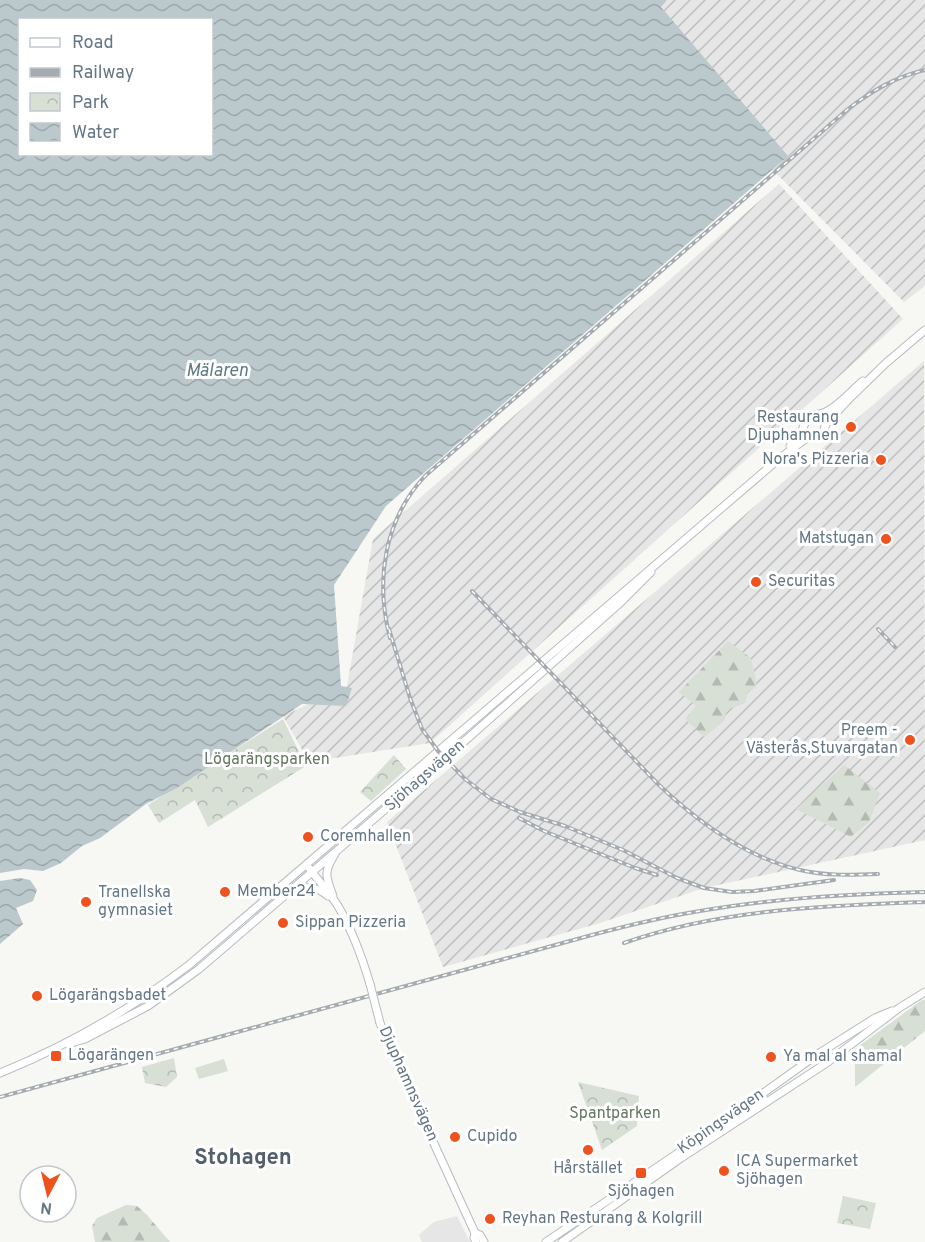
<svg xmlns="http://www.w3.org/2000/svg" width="925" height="1242" viewBox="0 0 925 1242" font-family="Overpass,sans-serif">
	<defs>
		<pattern id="industrial-furrows" width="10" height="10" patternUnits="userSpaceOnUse" patternTransform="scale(1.5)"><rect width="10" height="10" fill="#e5e6e5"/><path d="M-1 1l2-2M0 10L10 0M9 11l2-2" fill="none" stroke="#bdbfbf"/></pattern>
		<pattern id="forest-firs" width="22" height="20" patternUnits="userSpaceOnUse" patternTransform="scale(1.5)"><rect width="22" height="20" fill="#d8dfd5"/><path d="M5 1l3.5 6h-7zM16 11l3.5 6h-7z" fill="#b3bab2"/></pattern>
		<pattern id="park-crowns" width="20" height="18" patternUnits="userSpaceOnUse" patternTransform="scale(1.5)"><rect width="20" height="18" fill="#d8dfd5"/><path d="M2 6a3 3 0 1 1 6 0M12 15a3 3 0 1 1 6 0" fill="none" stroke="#b3bab2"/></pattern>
		<pattern id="water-waves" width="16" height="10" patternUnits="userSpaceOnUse" patternTransform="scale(1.5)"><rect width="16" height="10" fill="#bbc8cc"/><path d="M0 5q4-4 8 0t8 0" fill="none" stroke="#9ca7ab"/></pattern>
	</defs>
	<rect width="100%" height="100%" fill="#f7f7f4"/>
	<polygon fill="#e5e6e5" points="457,1216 470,1242 422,1242 419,1235 434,1222"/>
	<g fill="url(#industrial-furrows)">
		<polygon points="667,0 925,0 925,286 904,302 772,169 661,6"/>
		<polygon points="779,184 903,319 430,743 309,762 283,716 347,686 373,539"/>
		<polygon points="924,361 925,840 704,888 600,923 443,967 387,822"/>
	</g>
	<g fill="url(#forest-firs)">
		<polygon points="728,641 751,658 757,686 748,692 745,703 727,710 724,721 704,737 685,719 696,706 679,692"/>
		<polygon points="844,765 880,793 869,822 851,837 796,809"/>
		<polygon points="922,1000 925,1000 925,1031 855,1087 855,1049"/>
		<polygon points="126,1205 137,1206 147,1215 170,1242 95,1242 92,1226 97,1218"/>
	</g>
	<g fill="url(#park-crowns)">
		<polygon points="283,719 306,766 208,827 195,800 159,823 148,805"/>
		<polygon points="394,755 406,769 371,801 360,792"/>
		<polygon points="174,1058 177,1077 166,1087 145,1083 142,1067"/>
		<polygon points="578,1082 639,1096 637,1126 602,1150"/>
		<polygon points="843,1196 876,1203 870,1229 837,1223"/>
	</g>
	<polygon fill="#d8dfd5" points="224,1059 228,1071 199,1079 195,1068"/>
	<g fill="url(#water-waves)" fill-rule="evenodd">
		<path d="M0,0h667l-6,7 127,149 -402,350 -52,79 7,101 11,2 -6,18 -44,-2 -125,84 -31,16 -46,34 -18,8 -21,17 -18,8 -19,-2 -24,4zM20,20h192v134h-192z"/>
		<polygon points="20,878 30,880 37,890 33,901 16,908 23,924 0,944 0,881"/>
	</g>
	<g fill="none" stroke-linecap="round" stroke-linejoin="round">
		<defs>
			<g id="secondary">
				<path d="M790,446l10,-11 8,-19c6,-2 10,-1 15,-3 14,-5 28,-22 40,-32"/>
				<path d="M309,868c9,12 20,24 29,38 14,24 24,51 32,78"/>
				<path d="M292,892c14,-7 24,-6 36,4"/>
				<path d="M333,896c-7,-19 -10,-24 2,-42"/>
				<polyline points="380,1023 386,1039 475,1233 480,1235 484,1242"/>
				<polyline points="68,1044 85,1039 148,1006 199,969 467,739 619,604 651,572"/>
				<path d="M0,1073c67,-27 131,-64 189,-108l591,-507 24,-18 19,-8 3,-8 24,-26 36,-35 39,-33"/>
				<polyline points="475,1233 474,1238 476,1242"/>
				<polyline points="546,1242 699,1139 818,1054 875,1018 892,1011"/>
				<polyline points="562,1242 681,1158 828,1062 899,1008 925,992"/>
			</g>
		</defs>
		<use href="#secondary" stroke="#b7bcc1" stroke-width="9"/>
		<use href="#secondary" stroke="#fff" stroke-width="7"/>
		<defs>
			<g id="rail">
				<path d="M472,591l187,194c39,37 86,72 141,85 25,6 52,5 78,4"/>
				<polyline points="389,629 410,698 422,729 438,751 465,779 491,799 520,812 565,826 623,850 677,878 704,888 732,892 754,891 834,880"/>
				<polyline points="878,629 895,647"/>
				<path d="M390,638c-15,-57 -6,-118 35,-162l423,-367c24,-18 47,-32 77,-39"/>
				<polyline points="519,818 544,831 635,868 657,875"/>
				<path d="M624,943c97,-34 199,-37 301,-41"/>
				<path d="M0,1097l570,-156c43,-12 86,-23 130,-30 75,-13 150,-17 225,-19"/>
			</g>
		</defs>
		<use href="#rail" stroke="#a5abb1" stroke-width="4"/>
		<use href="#rail" stroke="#fff" stroke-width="1.5" stroke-dasharray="4.5" stroke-linecap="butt"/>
		<defs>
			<polyline id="secondary-bridge" points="370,984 380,1023"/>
		</defs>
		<use href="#secondary-bridge" stroke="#b7bcc1" stroke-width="9" stroke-linecap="butt"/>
		<use href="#secondary-bridge" stroke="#fff" stroke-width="7"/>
	</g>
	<g fill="#ed521f" stroke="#fff" stroke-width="2">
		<circle cx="851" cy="427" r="6"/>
		<circle cx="881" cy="460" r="6"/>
		<circle cx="886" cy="539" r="6"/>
		<circle cx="756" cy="582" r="6"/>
		<circle cx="910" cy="740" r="6"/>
		<circle cx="308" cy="837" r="6"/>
		<circle cx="225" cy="892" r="6"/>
		<circle cx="86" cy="902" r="6"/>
		<circle cx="283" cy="923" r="6"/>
		<circle cx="37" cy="996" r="6"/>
		<rect x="50" y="1050" width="12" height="12" rx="3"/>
		<circle cx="771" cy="1057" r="6"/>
		<circle cx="455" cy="1137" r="6"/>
		<circle cx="588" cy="1150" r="6"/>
		<circle cx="724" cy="1171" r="6"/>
		<rect x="635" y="1167" width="12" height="12" rx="3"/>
		<circle cx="490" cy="1219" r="6"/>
	</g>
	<g text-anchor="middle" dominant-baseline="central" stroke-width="6" stroke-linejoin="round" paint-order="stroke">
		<g font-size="16" fill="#647787" stroke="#fff" text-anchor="start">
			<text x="839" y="418" text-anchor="end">Restaurang<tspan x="839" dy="18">Djuphamnen</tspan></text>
			<text x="869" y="460" text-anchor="end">Nora's Pizzeria</text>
			<text x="874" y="539" text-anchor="end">Matstugan</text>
			<text x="768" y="582">Securitas</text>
			<text x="898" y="731" text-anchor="end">Preem -<tspan x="898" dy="18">Västerås,Stuvargatan</tspan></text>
			<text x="320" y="837">Coremhallen</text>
			<text x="237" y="892">Member24</text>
			<text x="98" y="893">Tranellska<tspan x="98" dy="18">gymnasiet</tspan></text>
			<text x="295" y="923">Sippan Pizzeria</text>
			<text x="49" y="996">Lögarängsbadet</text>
			<text x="68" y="1056">Lögarängen</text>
			<text x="783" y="1057">Ya mal al shamal</text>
			<text x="467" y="1137">Cupido</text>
			<text x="736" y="1162">ICA Supermarket<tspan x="736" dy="18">Sjöhagen</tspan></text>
			<text x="588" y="1169" text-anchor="middle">Hårstället</text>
			<text x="641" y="1192" text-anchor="middle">Sjöhagen</text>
			<text x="502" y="1219">Reyhan Resturang &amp; Kolgrill</text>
		</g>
		<g font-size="16" fill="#647860" stroke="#fff">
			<text x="267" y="760">Lögarängsparken</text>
			<text x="615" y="1114">Spantparken</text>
		</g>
		<g font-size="16" fill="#647787" stroke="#fff">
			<text transform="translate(425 776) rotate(-41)">Sjöhagsvägen</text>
			<text transform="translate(408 1084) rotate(66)">Djuphamnsvägen</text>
			<text transform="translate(721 1122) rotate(-35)">Köpingsvägen</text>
		</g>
		<g font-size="18" font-style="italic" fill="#607983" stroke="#fff">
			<text x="217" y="371">Mälaren</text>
		</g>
		<g font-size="22" font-weight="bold" fill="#53606b" stroke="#fff">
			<text x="243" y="1158">Stohagen</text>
		</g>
	</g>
	<rect x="18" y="18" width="195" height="138" fill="#ffffff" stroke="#c1c9cf" stroke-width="1.5"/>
	<rect x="30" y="38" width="30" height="9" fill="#ffffff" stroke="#c1c9cf" stroke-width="1.5"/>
	<text x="72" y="48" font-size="18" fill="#647787">Road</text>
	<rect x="30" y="68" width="30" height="9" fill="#a5abb1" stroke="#c1c9cf" stroke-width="1.5"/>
	<text x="72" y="78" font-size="18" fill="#647787">Railway</text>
	<rect x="30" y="93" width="30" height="18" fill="url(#park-crowns)" stroke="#c1c9cf" stroke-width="1.5"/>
	<text x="72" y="108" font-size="18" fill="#647787">Park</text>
	<rect x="30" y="123" width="30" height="18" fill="url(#water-waves)" stroke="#c1c9cf" stroke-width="1.5"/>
	<text x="72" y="138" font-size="18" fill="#647787">Water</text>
	<g transform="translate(48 1194) rotate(187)"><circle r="28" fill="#ffffff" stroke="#c1c9cf" stroke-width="1.5"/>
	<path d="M0-4.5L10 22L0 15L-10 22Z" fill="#ed521f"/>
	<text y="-9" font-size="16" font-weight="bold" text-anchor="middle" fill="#647787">N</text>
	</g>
</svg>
